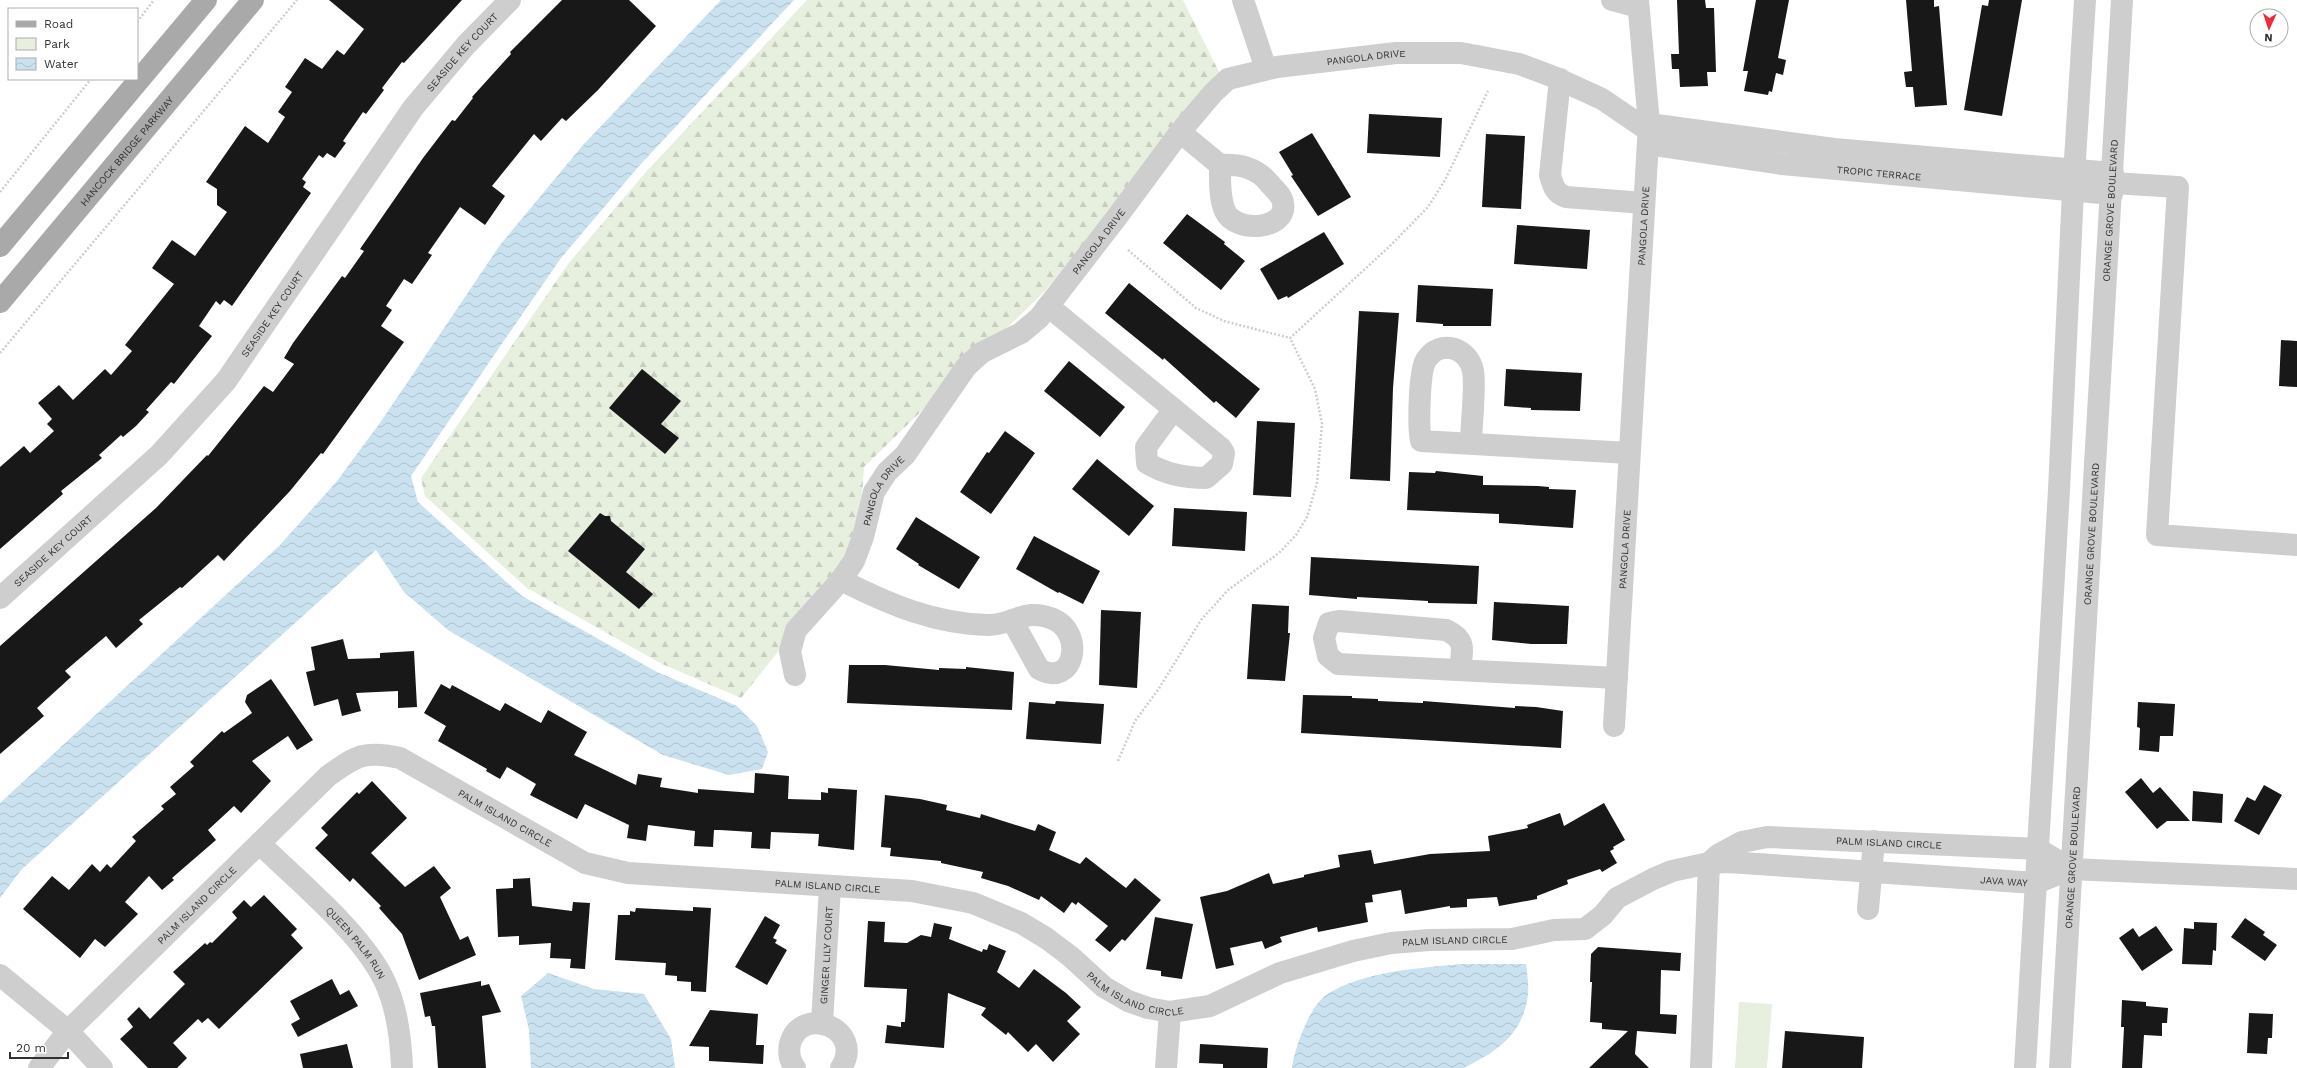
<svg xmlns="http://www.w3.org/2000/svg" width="2297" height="1068" viewBox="0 0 2297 1068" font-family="'Work Sans',sans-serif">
	<defs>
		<pattern id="forest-firs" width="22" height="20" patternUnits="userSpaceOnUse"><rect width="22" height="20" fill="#e7efdf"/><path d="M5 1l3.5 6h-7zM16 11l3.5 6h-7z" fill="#c7cdc0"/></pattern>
		<pattern id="water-waves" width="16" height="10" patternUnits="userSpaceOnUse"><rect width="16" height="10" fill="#cae1ef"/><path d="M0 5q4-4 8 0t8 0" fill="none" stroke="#aec2cd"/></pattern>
	</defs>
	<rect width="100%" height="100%" fill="#fff"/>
	<polygon fill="#e7efdf" points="1739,1002 1772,1004 1767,1068 1735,1068"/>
	<polygon fill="url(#forest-firs)" points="807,0 1183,0 1221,76 1045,291 864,467 858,552 741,698 660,663 527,588 425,496 421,478 568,264 645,173"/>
	<g fill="url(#water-waves)">
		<polygon points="721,0 794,0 639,166 561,258 411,476 418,502 522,596 657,672 737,706 757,726 768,752 762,769 729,775 663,755 448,630 404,592 376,550 21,870 0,898 0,803 280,545 337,481 382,420 500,245 583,145"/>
		<path d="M1462,964h64c1,9 3,21 2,31 -6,41 -30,55 -64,73h-172c2,-19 18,-62 34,-73 37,-24 94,-27 136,-31z"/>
		<polygon points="548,973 594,989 644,994 671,1039 675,1068 531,1068 529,1030 521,996"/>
	</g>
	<g fill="#181818">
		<polygon points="329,0 462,0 404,63 402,62 382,88 384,90 366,114 363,112 343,141 346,143 335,158 327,153 323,158 319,155 302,179 306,182 303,187 311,193 232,306 224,300 220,305 216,301 199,326 212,336 174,384 171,382 146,410 149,412 136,426 123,437 121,435 99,455 102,458 61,491 63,494 0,549 0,467 24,446 30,453 54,431 47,424 52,419 38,403 59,385 73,400 105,369 111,375 132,351 125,345 174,284 152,268 172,240 195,256 227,212 217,205 217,189 206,182 245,126 268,143 285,117 278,112 292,92 285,87 305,58 322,69 337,50 344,55 364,29"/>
		<polygon points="562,0 629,0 656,26 598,90 566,121 562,118 541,141 534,134 492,186 505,196 485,225 460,207 428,253 432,255 412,284 404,279 386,306 392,310 381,326 404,342 323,454 321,453 290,491 224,561 218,555 182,588 180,587 139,620 143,624 116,648 106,636 65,671 71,677 37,708 44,716 0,754 0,646 156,508 207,455 208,456 264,386 273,392 294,364 284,358 293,343 342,276 345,278 364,251 360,249 423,158 452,120 455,121 473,98 472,97 511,54 510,52"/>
		<polygon points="1677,0 1705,0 1706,8 1714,8 1716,72 1707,72 1708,86 1680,87 1679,69 1672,69 1671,54 1679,54"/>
		<polygon points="1756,0 1789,0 1778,58 1786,60 1783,75 1776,73 1772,92 1769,91 1768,95 1744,91 1748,71 1743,71"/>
		<polygon points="1906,0 1934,0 1934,7 1939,6 1947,105 1915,107 1913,87 1906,87 1904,72 1912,71"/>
		<polygon points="1989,0 2022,0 2002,116 1964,110 1982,5 1988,6"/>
		<polygon points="1369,114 1442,118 1440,157 1367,153"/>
		<polygon points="1312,133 1351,197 1318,216 1291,176 1293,175 1279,152"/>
		<polygon points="1486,134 1525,136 1521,209 1482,207"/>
		<polygon points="1187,214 1225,242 1224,244 1245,261 1221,290 1163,243"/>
		<polygon points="1517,225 1590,230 1587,269 1514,264"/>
		<polygon points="1324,232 1344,264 1288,298 1287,296 1278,300 1260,269"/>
		<polygon points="1129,283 1260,389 1236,418 1216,401 1214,403 1164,358 1163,360 1105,313"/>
		<polygon points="1418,285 1493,289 1491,326 1443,326 1443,324 1416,322"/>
		<polygon points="1359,311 1399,313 1393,388 1390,481 1350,479"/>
		<polygon points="2281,340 2297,341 2297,387 2279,386"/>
		<polygon points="1069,361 1125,407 1100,437 1044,391"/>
		<polygon points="642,369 681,401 661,424 679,438 665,454 609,408"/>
		<polygon points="1506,369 1582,373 1580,411 1531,410 1531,408 1504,406"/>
		<polygon points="1257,421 1295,423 1291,497 1253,495"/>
		<polygon points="1005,431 1035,453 991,514 960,492 987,452 989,453"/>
		<polygon points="1097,459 1154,506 1129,536 1072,489"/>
		<polygon points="1436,471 1483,476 1483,485 1538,486 1549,487 1549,489 1576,490 1573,528 1499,523 1499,514 1407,510 1409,472 1435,473"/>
		<polygon points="1174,508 1247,512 1245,551 1172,546"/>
		<polygon points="600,513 605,516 610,516 611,521 645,549 626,572 653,594 639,609 568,551"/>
		<polygon points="916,517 980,557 959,589 918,565 919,564 896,549"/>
		<polygon points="1034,536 1100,571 1083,604 1059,592 1058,593 1016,569"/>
		<polygon points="1311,557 1479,566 1477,604 1428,603 1428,601 1357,597 1357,599 1309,595"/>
		<polygon points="1494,602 1569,606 1567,644 1531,644 1492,640"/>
		<polygon points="1252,604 1289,606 1288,633 1290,633 1285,681 1247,679"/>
		<polygon points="1101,610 1141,612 1137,688 1099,685"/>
		<polygon points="343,639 348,659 380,658 380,653 414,651 417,707 398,708 398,691 356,693 361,711 342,716 338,699 314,706 306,672 315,670 311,647"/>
		<polygon points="849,665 885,665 939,670 939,668 966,669 966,667 1014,672 1012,710 847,703"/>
		<polygon points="271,679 313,740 297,750 288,736 252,761 271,781 241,813 234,806 208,830 216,840 172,878 174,880 162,890 149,876 125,902 138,914 105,947 95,939 80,958 23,909 52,876 69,890 92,864 100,872 107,864 111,868 136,841 132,837 164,809 161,806 176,794 170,787 194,766 190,762 222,731 224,733 252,713 245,702 247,695"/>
		<polygon points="441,684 450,689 452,685 500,711 505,703 541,723 548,710 587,732 574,755 636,785 638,774 662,778 660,787 698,793 698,789 754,793 755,773 789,776 788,799 821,800 821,792 828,793 828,788 857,790 854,850 818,846 819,834 771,832 770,849 751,848 752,832 720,830 714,830 713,847 694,846 695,831 648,825 646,841 627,838 629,825 585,804 577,819 530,795 536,784 507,767 500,779 486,771 487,769 438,741 446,726 424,713"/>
		<polygon points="1303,695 1352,696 1352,698 1378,699 1378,701 1423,703 1423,701 1515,708 1515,706 1536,707 1563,711 1561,748 1301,733"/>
		<polygon points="1056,701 1104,704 1101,744 1026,739 1029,702 1055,704"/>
		<polygon points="2138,702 2175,704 2173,736 2160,736 2159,752 2139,750 2140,728 2137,727"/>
		<polygon points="2141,778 2153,793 2160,787 2190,821 2167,821 2157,829 2125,792"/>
		<polygon points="372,781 407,818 371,853 405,887 434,866 451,888 440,897 460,940 468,936 476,955 419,980 402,934 379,908 381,906 353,878 350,882 315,848 328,835 321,828 357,792 359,794"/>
		<polygon points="2264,785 2282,795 2259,835 2234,821 2247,797 2255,801"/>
		<polygon points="2193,791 2223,794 2222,823 2192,821"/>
		<polygon points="885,795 920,799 947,805 946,810 980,818 981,814 1035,831 1038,824 1056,832 1049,850 1080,864 1086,857 1126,888 1135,878 1161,900 1125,941 1122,939 1110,952 1095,940 1108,926 1078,902 1076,905 1072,902 1064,913 1041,896 1039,900 1008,886 981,878 983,872 941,863 941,861 890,856 891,848 881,847"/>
		<polygon points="1604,803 1625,840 1613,847 1614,849 1610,851 1617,863 1602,872 1600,869 1567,880 1568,884 1537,896 1537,899 1499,906 1497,897 1467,899 1467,907 1450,908 1450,906 1405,914 1401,890 1372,895 1373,902 1365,903 1368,922 1318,932 1317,927 1280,937 1282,942 1265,949 1262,941 1230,948 1234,965 1216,969 1200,897 1227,891 1269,873 1273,884 1304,877 1304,875 1340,867 1338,855 1371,850 1374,864 1430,854 1490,851 1488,836 1528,828 1527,825 1560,813 1564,826"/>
		<polygon points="530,878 532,906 572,911 573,902 590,903 585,969 570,968 571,959 550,958 551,943 519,945 519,936 498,937 496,889 513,888 513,879"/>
		<polygon points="264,895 297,929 291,935 303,948 219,1029 208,1018 202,1023 198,1019 173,1043 187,1058 177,1068 148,1068 120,1039 133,1027 127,1019 139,1007 150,1019 185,984 173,972 205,943 207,945 210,942 212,943 237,918 232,912 244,900 251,907"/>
		<polygon points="693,907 711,908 706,992 691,991 691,982 677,981 677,976 665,975 666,963 615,960 618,915 630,915 630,911 635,912 636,908 693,911"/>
		<polygon points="765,916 780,925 773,938 777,940 775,943 787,950 767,985 735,967"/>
		<polygon points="1155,917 1193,924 1182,979 1161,976 1161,971 1146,969"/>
		<polygon points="2245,918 2265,932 2263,935 2277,945 2265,961 2231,937"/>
		<polygon points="868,921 885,922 884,942 907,943 921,935 931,937 934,923 952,927 949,939 982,952 983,949 987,950 989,944 1006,951 997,972 1019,988 1034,969 1066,993 1081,1007 1067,1021 1080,1034 1053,1062 1036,1044 1028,1052 1008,1032 1006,1035 981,1015 986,1008 948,993 944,1048 885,1043 887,1025 901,1027 901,1022 905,1022 907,989 864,987"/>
		<polygon points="2194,922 2217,923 2216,951 2213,950 2212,965 2182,964 2184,928 2194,929"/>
		<polygon points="2156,926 2173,950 2142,971 2119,938 2133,928 2139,937"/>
		<polygon points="1598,947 1681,953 1680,971 1661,970 1660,1014 1677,1015 1676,1034 1637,1031 1635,1054 1649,1068 1589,1068 1628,1031 1602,1029 1602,1023 1590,1022 1592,982 1590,982 1591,954"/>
		<polygon points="332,979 340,995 349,990 358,1006 298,1037 291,1024 300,1019 290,1001"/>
		<polygon points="481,981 481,986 489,984 501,1012 482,1016 486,1068 438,1068 435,1026 432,1026 430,1016 425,1017 420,993"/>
		<polygon points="2122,1000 2146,1002 2146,1006 2168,1008 2167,1023 2162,1023 2162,1036 2144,1035 2142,1068 2122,1068 2124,1027 2121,1027"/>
		<polygon points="710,1010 758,1014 756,1045 764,1045 763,1064 709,1061 709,1047 689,1046"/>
		<polygon points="2249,1013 2273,1014 2272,1038 2268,1038 2267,1054 2247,1053"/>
		<polygon points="1785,1031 1864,1037 1862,1068 1782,1068"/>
		<polygon points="347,1044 353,1068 303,1068 300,1054"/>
		<polygon points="1200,1044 1268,1048 1267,1068 1223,1068 1223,1064 1199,1063"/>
	</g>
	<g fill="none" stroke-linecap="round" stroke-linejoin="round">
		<g stroke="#cecece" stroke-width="2.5" stroke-dasharray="2 2" stroke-linecap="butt">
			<polyline points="137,22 154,0"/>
			<polyline points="0,192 91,79"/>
			<polyline points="1128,250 1196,308 1224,321 1290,338 1391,245 1428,207 1445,180 1488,91"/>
			<polyline points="0,353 297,0"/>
			<polyline points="1118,761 1135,721 1158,690 1201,620 1228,590 1279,553 1296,535 1307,517 1317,483 1322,424 1315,389 1290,338"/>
		</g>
		<g stroke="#cecece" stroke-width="22">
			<polyline points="1243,0 1266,69"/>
			<polyline points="1612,0 1638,7"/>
			<path d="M1560,79l-10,96c3,11 5,18 16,22l78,6"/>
			<polyline points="1649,124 1834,149 2113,173"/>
			<path d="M1180,132l40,33c19,-1 36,2 49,18 5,6 13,12 14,20 5,27 -48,31 -58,8 -6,-14 -5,-32 -5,-46"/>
			<path id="s1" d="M1648,144l134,20 330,30"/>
			<polyline points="2113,183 2178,187 2157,535 2297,545"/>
			<path d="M1048,306l173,142 3,5 -2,11 -16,14c-21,0 -41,-4 -59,-15l-1,-16 28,-38"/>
			<path d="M1471,444c0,-19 5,-57 2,-73 -4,-23 -33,-33 -47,-11 -7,11 -8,67 -5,81 69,4 138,8 208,12"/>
			<path d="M841,580c47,24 94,44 147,45 27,0 36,-18 65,-6 32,13 22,70 -14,50l-27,-49"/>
			<path id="s2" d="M0,598l159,-143 67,-74 187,-273 53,-63 44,-45"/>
			<path d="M1460,670c2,-21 7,-30 -14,-40l-107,-9 -10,2 -5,15 4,18 10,8 279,14"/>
			<path id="s3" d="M795,675l-5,-24 6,-21 45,-50 13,-19 9,-24 11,-45 13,-20 18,-17 61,-88 15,-14 40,-20 18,-15 78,-101 63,-85 33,-39 15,-14 49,-12 119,-14h65l58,11 35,13 48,22 47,32"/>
			<path id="s4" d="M1614,726l35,-602 -11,-124"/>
			<path id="s5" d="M260,844c38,37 103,90 125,138 12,26 16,57 17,86"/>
			<polyline points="1868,909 1874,841"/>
			<polyline points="0,975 68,1031 102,1068"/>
			<path id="s6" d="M822,1023l8,-136"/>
			<path id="s7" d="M39,1068l29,-37 260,-255c28,-20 36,-26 72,-18l185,105 43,10 284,18 61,12 48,20 25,15 24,18 34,31 24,14 20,7 22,4 40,-6 70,-33 73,-22 38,-8 38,-3 83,-1 42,-9 31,-1 18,-14 14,-17 36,-19 19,-8 37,-8 19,-1 308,21 35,-14 226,10"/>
			<path d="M795,1068c-5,-7 -7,-15 -5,-24 11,-41 76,-15 51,24"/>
			<polyline points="1166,1068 1170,1012"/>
			<path id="s8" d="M1701,1068l8,-205 9,-8 24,-13 25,-5 271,12 33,20"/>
			<polyline points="2025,1068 2059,490 2073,191 2085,0"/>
			<path id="s9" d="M2060,1068l62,-1068"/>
		</g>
		<g stroke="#a9a9a9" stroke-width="22">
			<polyline points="0,246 206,0"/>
			<path id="s10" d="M0,302l253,-302"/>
		</g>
	</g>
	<g text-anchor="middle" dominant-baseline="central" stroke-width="4" stroke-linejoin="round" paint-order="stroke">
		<g font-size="10" fill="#313131" stroke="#fff">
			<text stroke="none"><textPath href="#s2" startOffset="719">SEASIDE KEY COURT</textPath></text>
			<text stroke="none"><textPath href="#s3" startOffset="898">PANGOLA DRIVE</textPath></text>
			<text stroke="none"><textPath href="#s10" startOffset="197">HANCOCK BRIDGE PARKWAY</textPath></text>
			<text stroke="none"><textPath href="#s1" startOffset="233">TROPIC TERRACE</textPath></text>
			<text stroke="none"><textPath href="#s9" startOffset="859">ORANGE GROVE BOULEVARD</textPath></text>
			<text stroke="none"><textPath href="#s4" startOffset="501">PANGOLA DRIVE</textPath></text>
			<text stroke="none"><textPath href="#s3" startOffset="550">PANGOLA DRIVE</textPath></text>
			<text stroke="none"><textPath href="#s2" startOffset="395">SEASIDE KEY COURT</textPath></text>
			<text stroke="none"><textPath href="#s3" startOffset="214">PANGOLA DRIVE</textPath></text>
			<text stroke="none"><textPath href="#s9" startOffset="535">ORANGE GROVE BOULEVARD</textPath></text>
			<text stroke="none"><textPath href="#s4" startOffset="177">PANGOLA DRIVE</textPath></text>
			<text stroke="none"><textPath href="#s2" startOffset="71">SEASIDE KEY COURT</textPath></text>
			<text stroke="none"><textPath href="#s7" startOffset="610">PALM ISLAND CIRCLE</textPath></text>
			<text stroke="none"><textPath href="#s8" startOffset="392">PALM ISLAND CIRCLE</textPath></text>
			<text stroke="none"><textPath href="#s9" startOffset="211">ORANGE GROVE BOULEVARD</textPath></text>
			<text stroke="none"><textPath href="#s7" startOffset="2189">JAVA WAY</textPath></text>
			<text stroke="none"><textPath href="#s7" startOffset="946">PALM ISLAND CIRCLE</textPath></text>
			<text stroke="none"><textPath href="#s7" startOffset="227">PALM ISLAND CIRCLE</textPath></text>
			<text stroke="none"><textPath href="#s7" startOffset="1618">PALM ISLAND CIRCLE</textPath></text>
			<text stroke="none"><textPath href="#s5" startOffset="138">QUEEN PALM RUN</textPath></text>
			<text stroke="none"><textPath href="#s6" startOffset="68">GINGER LILY COURT</textPath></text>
			<text stroke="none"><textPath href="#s7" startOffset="1282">PALM ISLAND CIRCLE</textPath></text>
		</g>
	</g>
	<rect x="8" y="8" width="130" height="72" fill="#ffffff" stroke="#adadad"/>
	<rect x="16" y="21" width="20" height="6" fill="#a9a9a9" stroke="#adadad"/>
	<text x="44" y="28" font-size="12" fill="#313131">Road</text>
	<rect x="16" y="38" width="20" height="12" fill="#e7efdf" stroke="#adadad"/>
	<text x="44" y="48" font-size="12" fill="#313131">Park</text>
	<rect x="16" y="58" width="20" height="12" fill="url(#water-waves)" stroke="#adadad"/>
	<text x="44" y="68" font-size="12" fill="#313131">Water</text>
	<g transform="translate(2269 28) rotate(183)"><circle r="19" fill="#ffffff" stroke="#adadad"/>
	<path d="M0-3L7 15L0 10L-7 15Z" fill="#f12a3b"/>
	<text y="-6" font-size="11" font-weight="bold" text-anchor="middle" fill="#313131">N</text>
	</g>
	<path d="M10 1052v6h58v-6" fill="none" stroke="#313131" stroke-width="2"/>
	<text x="16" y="1052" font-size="12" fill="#313131" stroke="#ffffff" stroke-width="3" paint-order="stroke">20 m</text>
</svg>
